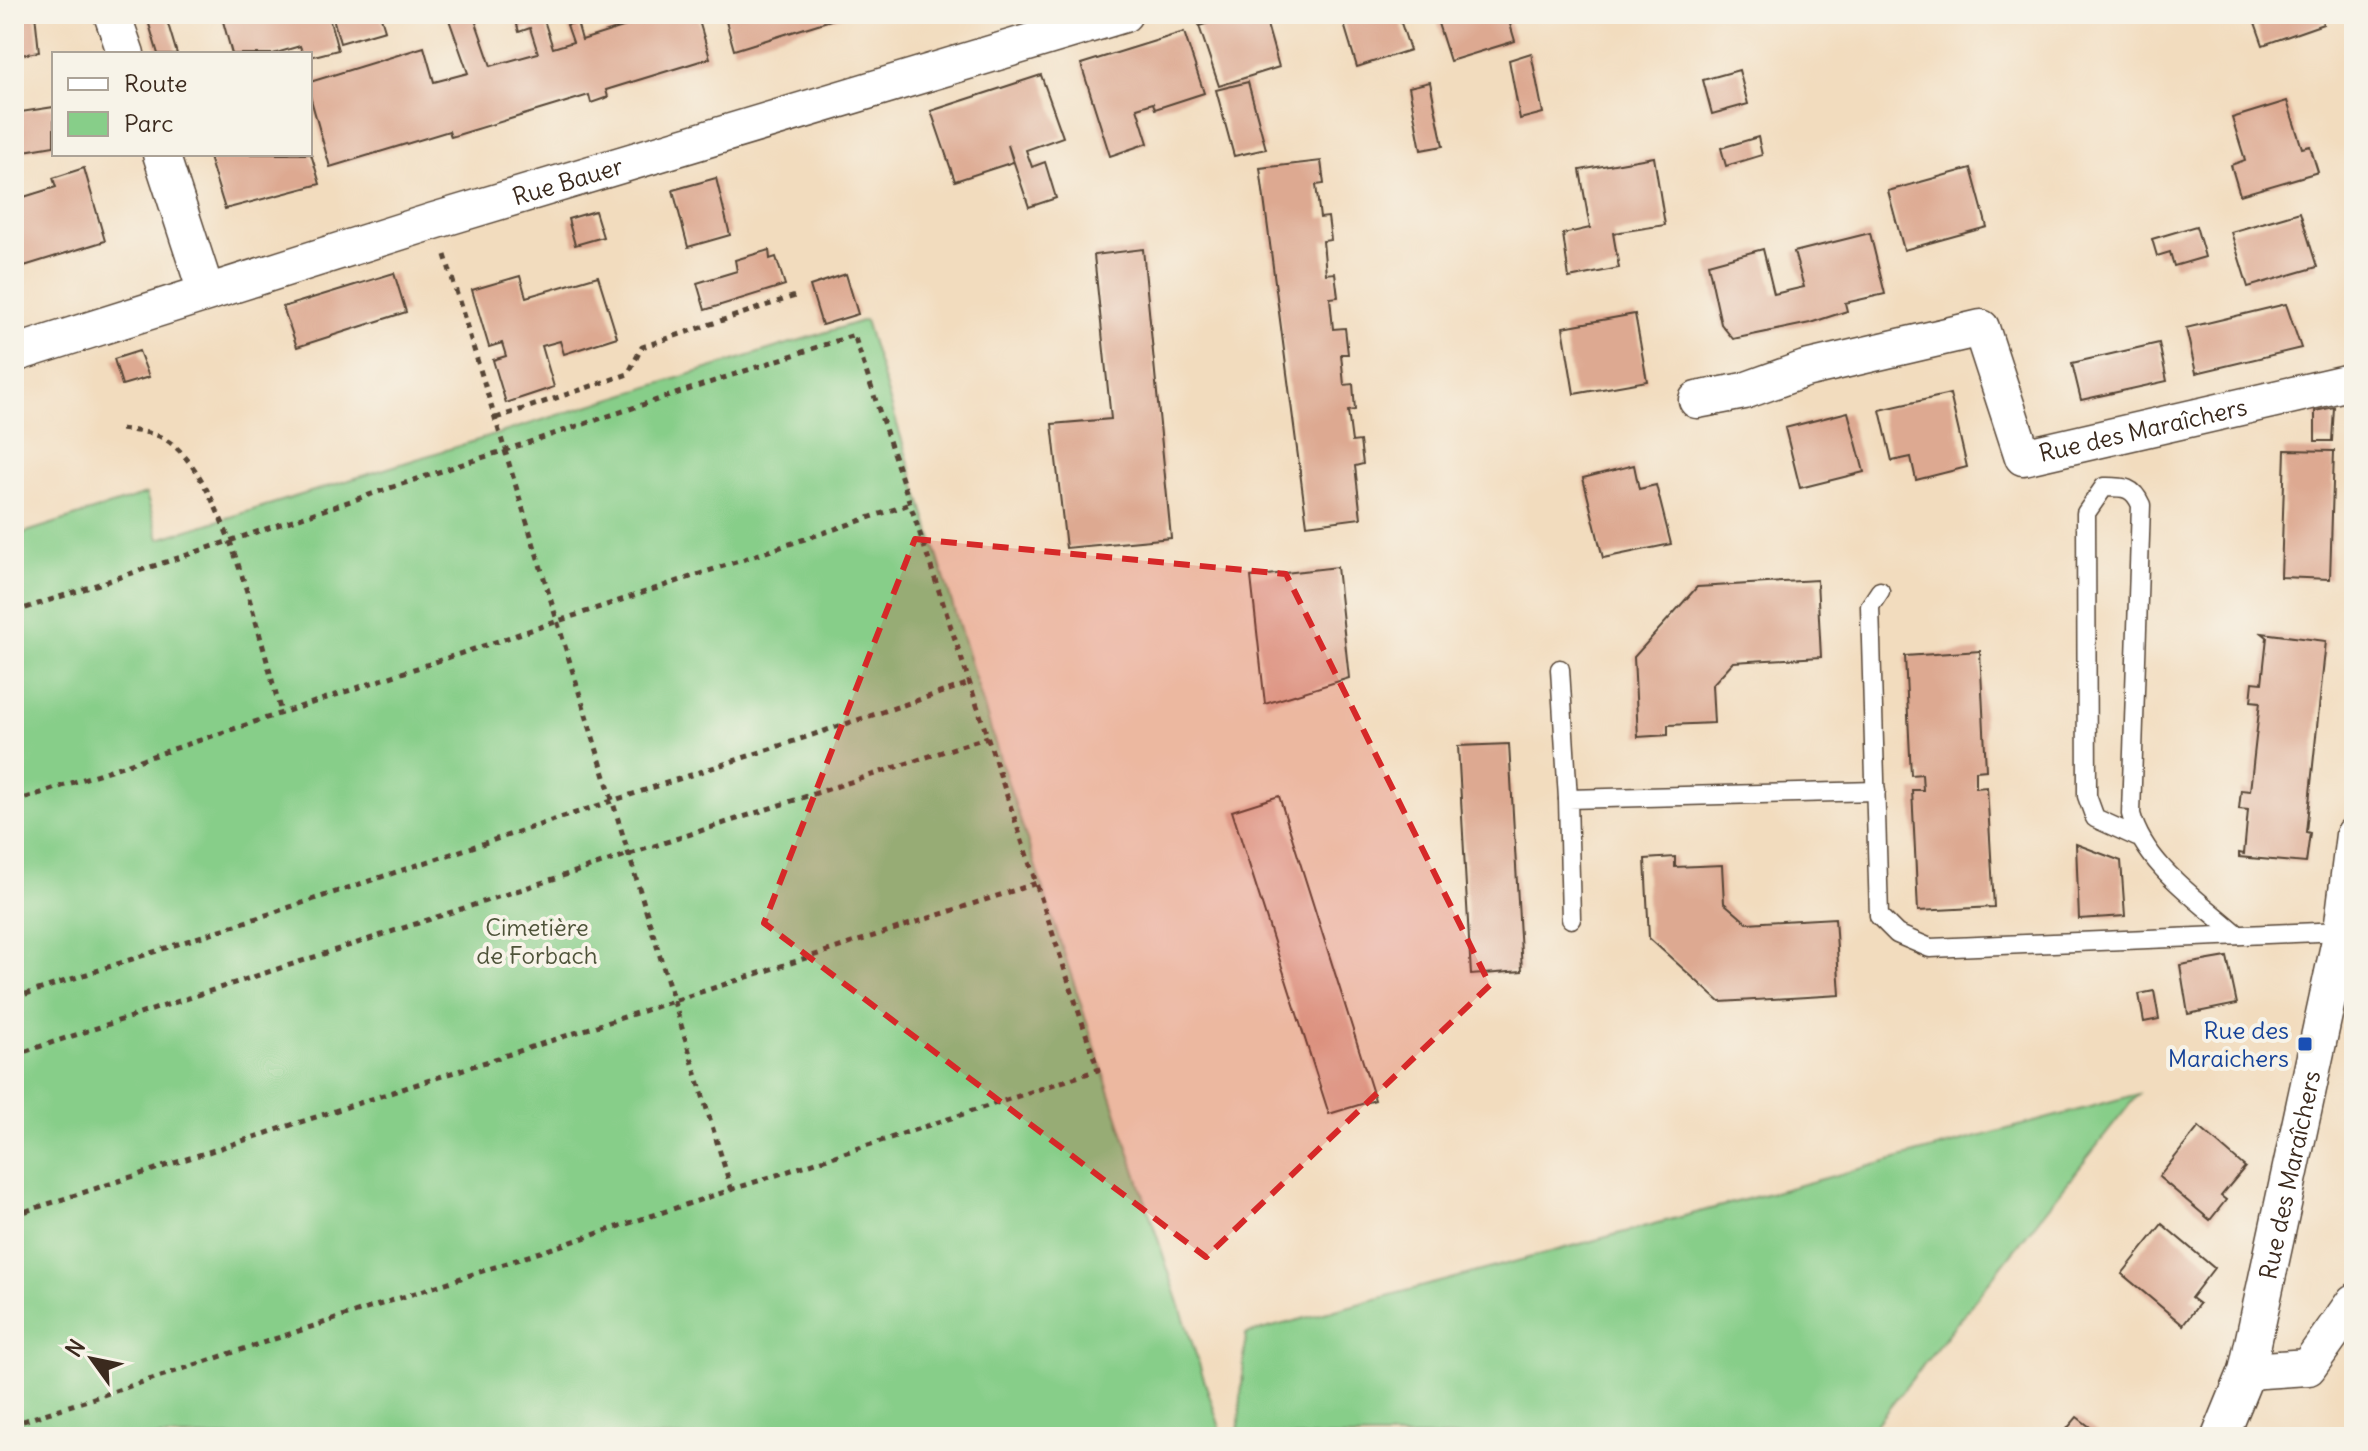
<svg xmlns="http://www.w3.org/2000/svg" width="2368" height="1451" viewBox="0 0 2368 1451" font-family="Delius,sans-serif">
	<rect width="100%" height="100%" fill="#f7f3e8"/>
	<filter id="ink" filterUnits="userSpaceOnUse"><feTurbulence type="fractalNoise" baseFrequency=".0125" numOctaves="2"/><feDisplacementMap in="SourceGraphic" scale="16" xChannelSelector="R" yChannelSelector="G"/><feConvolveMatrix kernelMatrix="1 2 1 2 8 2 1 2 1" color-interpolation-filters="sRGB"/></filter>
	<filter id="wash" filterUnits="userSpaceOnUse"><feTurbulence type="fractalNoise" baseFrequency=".006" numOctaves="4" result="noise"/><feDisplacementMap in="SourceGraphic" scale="32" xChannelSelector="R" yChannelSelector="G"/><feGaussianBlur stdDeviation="1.8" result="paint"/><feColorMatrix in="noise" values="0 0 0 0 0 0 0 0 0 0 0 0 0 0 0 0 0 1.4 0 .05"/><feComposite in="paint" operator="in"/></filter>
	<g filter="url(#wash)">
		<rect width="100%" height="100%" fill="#f2dcbe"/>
		<g fill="#87ce89" stroke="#617c54" stroke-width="2">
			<polygon points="865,320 995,743 1223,1437 14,1437 14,536 146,494 159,539"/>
			<polygon points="2138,1094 1866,1437 1238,1437 1246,1334"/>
		</g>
		<g id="blocks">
			<g fill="#dda991">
				<polygon points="14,14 35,14 39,52 14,56"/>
				<polygon points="146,14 165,14 177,54 158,54"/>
				<polygon points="221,14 328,14 338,50 310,57 303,54 300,46 273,54 232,54"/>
				<polygon points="332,14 380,14 385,30 340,43"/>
				<polygon points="447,14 473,14 491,66 538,53 530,28 519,32 514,14 542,14 553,48 573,42 567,25 577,22 582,40 664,14 697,14 710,58 606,90 608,97 591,103 589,95 451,137 449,131 330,167 310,96 310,82 424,47 434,82 468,73"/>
				<polygon points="724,14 847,14 847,15 734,50"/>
				<polygon points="1237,14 1264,14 1279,67 1219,86 1199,26"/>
				<polygon points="1341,14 1398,14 1410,50 1357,67"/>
				<polygon points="1435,14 1507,14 1515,41 1450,61"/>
				<polygon points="2252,14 2320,14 2323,24 2263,45"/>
				<polygon points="1184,32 1204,93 1155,109 1153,103 1137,108 1148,143 1110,156 1081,64"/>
				<polygon points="1531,53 1543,113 1520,119 1509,60"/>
				<polygon points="1739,70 1748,104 1712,114 1703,80"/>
				<polygon points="1041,75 1063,137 1026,150 1032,167 1045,162 1056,198 1029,207 1008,145 1013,162 955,181 931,111"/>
				<polygon points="1248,82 1266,149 1234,156 1216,90"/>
				<polygon points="1430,82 1443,146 1421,150 1409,87"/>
				<polygon points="2287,101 2302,148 2310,146 2318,172 2240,195 2231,165 2245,160 2232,118"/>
				<polygon points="54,107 54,146 18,152 14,113"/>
				<polygon points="1758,137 1762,155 1726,166 1721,148"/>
				<polygon points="208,154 311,154 320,184 225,209"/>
				<polygon points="1654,157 1665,225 1613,233 1619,268 1569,278 1563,234 1590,228 1580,170"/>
				<polygon points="1321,161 1324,184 1316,185 1320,218 1328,217 1331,240 1323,241 1326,274 1335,273 1338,297 1330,298 1333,329 1345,328 1348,354 1341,354 1344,385 1353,384 1355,410 1348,411 1352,442 1360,441 1363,464 1355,466 1361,518 1307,525 1260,168"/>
				<polygon points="84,168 105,241 21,267 14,243 14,200 56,187 53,178"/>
				<polygon points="1971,168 1987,227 1904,250 1888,191"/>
				<polygon points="716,178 730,235 688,247 673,190"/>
				<polygon points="595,211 603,237 575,245 568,219"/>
				<polygon points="2300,212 2317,267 2248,287 2231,232"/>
				<polygon points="2196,226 2205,257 2174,266 2170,252 2157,256 2152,239"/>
				<polygon points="1870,233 1885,294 1845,303 1847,311 1810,323 1733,339 1721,324 1708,264 1763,249 1774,294 1804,287 1794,252"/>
				<polygon points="1143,249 1171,538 1066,548 1052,424 1111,419 1094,255"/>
				<polygon points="769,250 770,259 776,257 785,285 705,310 697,283 737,271 735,260"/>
				<polygon points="394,273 406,312 297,347 283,307"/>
				<polygon points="846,274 858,314 822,325 810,286"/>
				<polygon points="520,276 526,297 598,276 617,337 564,354 560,341 542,346 554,387 506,403 493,360 506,356 502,343 489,347 472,290"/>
				<polygon points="2286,304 2301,348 2196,373 2186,328"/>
				<polygon points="1635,314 1647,381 1574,394 1563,327"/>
				<polygon points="2159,343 2167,381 2081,400 2072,363"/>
				<polygon points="139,351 149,377 122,385 114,359"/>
				<polygon points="1950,394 1967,467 1916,480 1911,457 1892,461 1880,410"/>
				<polygon points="2334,407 2332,441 2315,441 2315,411"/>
				<polygon points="1848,412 1864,472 1800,488 1785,428"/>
				<polygon points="2285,450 2334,451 2330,579 2281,577"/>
				<polygon points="1634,465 1639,489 1656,485 1671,544 1603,558 1583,478"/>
				<polygon points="1337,567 1349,678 1265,704 1251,577"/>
				<polygon points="1817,580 1821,657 1733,662 1712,685 1714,723 1668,725 1668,735 1638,737 1634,657 1697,587"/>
				<polygon points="2262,633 2326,641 2306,832 2310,833 2306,863 2239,857 2239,853 2244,854 2248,810 2239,809 2241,790 2250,791 2260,702 2251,701 2253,682 2262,683 2267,637"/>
				<polygon points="1980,651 1986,770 1976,771 1976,788 1987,787 1994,907 1918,911 1912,790 1923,790 1922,774 1911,775 1905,656"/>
				<polygon points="1509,744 1522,971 1471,975 1458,746"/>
				<polygon points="1279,796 1375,1100 1329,1114 1232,811"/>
				<polygon points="2076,844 2121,861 2125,916 2079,919"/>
				<polygon points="1675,857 1675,867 1722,865 1724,903 1747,923 1835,918 1840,995 1720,1002 1649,938 1645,859"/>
				<polygon points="2227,957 2237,1004 2188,1014 2180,965"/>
				<polygon points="2154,991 2159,1019 2144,1022 2139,994"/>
				<polygon points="2199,1127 2245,1167 2221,1196 2226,1200 2210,1220 2159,1177"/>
				<polygon points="2162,1224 2214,1268 2191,1298 2199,1304 2183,1325 2122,1274"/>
				<polygon points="2077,1417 2103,1437 2060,1437"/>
			</g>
		</g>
	</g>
	<g filter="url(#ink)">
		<use href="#blocks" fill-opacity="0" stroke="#564536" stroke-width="2"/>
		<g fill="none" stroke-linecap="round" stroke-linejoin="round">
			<defs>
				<g id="service">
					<polyline points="1880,591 1870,606 1879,916 1897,934 1930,948 2342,931"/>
					<polyline points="1560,669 1568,799"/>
					<path d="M2137,837l-42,-19 -8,-22 -1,-283 18,-26c19,0 29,-1 37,18l-10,309c14,52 68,86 107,121"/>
					<polyline points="1571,919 1568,799 1876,791"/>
				</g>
				<g id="minor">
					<polyline points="112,14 126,54"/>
					<polyline points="161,154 206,292"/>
					<path id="s1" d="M14,354l420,-133 690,-207"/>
					<path id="s2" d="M1697,400l47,-9 61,-22 176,-41 42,129 331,-76"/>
					<polyline points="2247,1371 2308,1367 2354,1302"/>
					<path id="s3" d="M2220,1437l27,-66 95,-440 12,-96"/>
				</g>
			</defs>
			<use href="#service" stroke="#564536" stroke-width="21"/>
			<use href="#minor" stroke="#564536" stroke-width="39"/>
			<g stroke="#564536" stroke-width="5" stroke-dasharray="6 6" stroke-linecap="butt">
				<polyline points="445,255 732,1191"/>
				<polyline points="496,418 628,374 642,347 798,295"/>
				<path d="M121,429c13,2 31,3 42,9 61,33 98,207 118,274"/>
				<polyline points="14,612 854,335 1098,1070 14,1424"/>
				<polyline points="14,802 910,504"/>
				<polyline points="14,998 970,683"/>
				<polyline points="14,1055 988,737"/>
				<polyline points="14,1215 1037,883"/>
			</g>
			<use href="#service" stroke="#fff" stroke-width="18"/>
			<use href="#minor" stroke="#fff" stroke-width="36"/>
		</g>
	</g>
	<path fill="#d62828" fill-opacity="0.2" stroke="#d62828" stroke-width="6" stroke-dasharray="16 10" stroke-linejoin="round" d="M915,539l371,35 204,411 -284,272 -442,-334z"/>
	<rect fill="#1a4fb4" stroke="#f7f3e8" stroke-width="3" x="2297" y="1036" width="16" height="16" rx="4"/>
	<g text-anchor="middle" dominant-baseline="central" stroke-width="8" stroke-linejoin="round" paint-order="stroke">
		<g font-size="24" fill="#3b2a1e" stroke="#f7f3e8">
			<text stroke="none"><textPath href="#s1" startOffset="580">Rue Bauer</textPath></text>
			<text stroke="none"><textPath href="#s2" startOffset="552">Rue des Maraîchers</textPath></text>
			<text stroke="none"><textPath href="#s3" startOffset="272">Rue des Maraîchers</textPath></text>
		</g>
		<g font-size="24" fill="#4e5339" stroke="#f7f3e8">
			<text x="537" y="927">Cimetière<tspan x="537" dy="28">de Forbach</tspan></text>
		</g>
		<g font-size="24" fill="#164399" stroke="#f7f3e8" text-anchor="end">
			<text x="2289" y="1030">Rue des<tspan x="2289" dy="28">Maraichers</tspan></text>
		</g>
	</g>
	<rect width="2368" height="1451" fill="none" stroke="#f7f3e8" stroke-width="48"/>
	<rect x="52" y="52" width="260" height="104" fill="#f7f3e8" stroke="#aca397" stroke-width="2"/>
	<rect x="68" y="78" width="40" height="12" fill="#ffffff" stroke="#aca397" stroke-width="2"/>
	<text x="124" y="92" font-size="24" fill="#3b2a1e">Route</text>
	<rect x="68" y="112" width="40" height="24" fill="#87ce89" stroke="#aca397" stroke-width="2"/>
	<text x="124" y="132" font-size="24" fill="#3b2a1e">Parc</text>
	<g transform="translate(92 1359) rotate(303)" stroke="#f7f3e8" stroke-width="6" paint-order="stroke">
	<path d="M0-6L14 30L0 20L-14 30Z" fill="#3b2a1e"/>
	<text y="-12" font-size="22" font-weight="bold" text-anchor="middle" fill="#3b2a1e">N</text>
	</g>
</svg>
